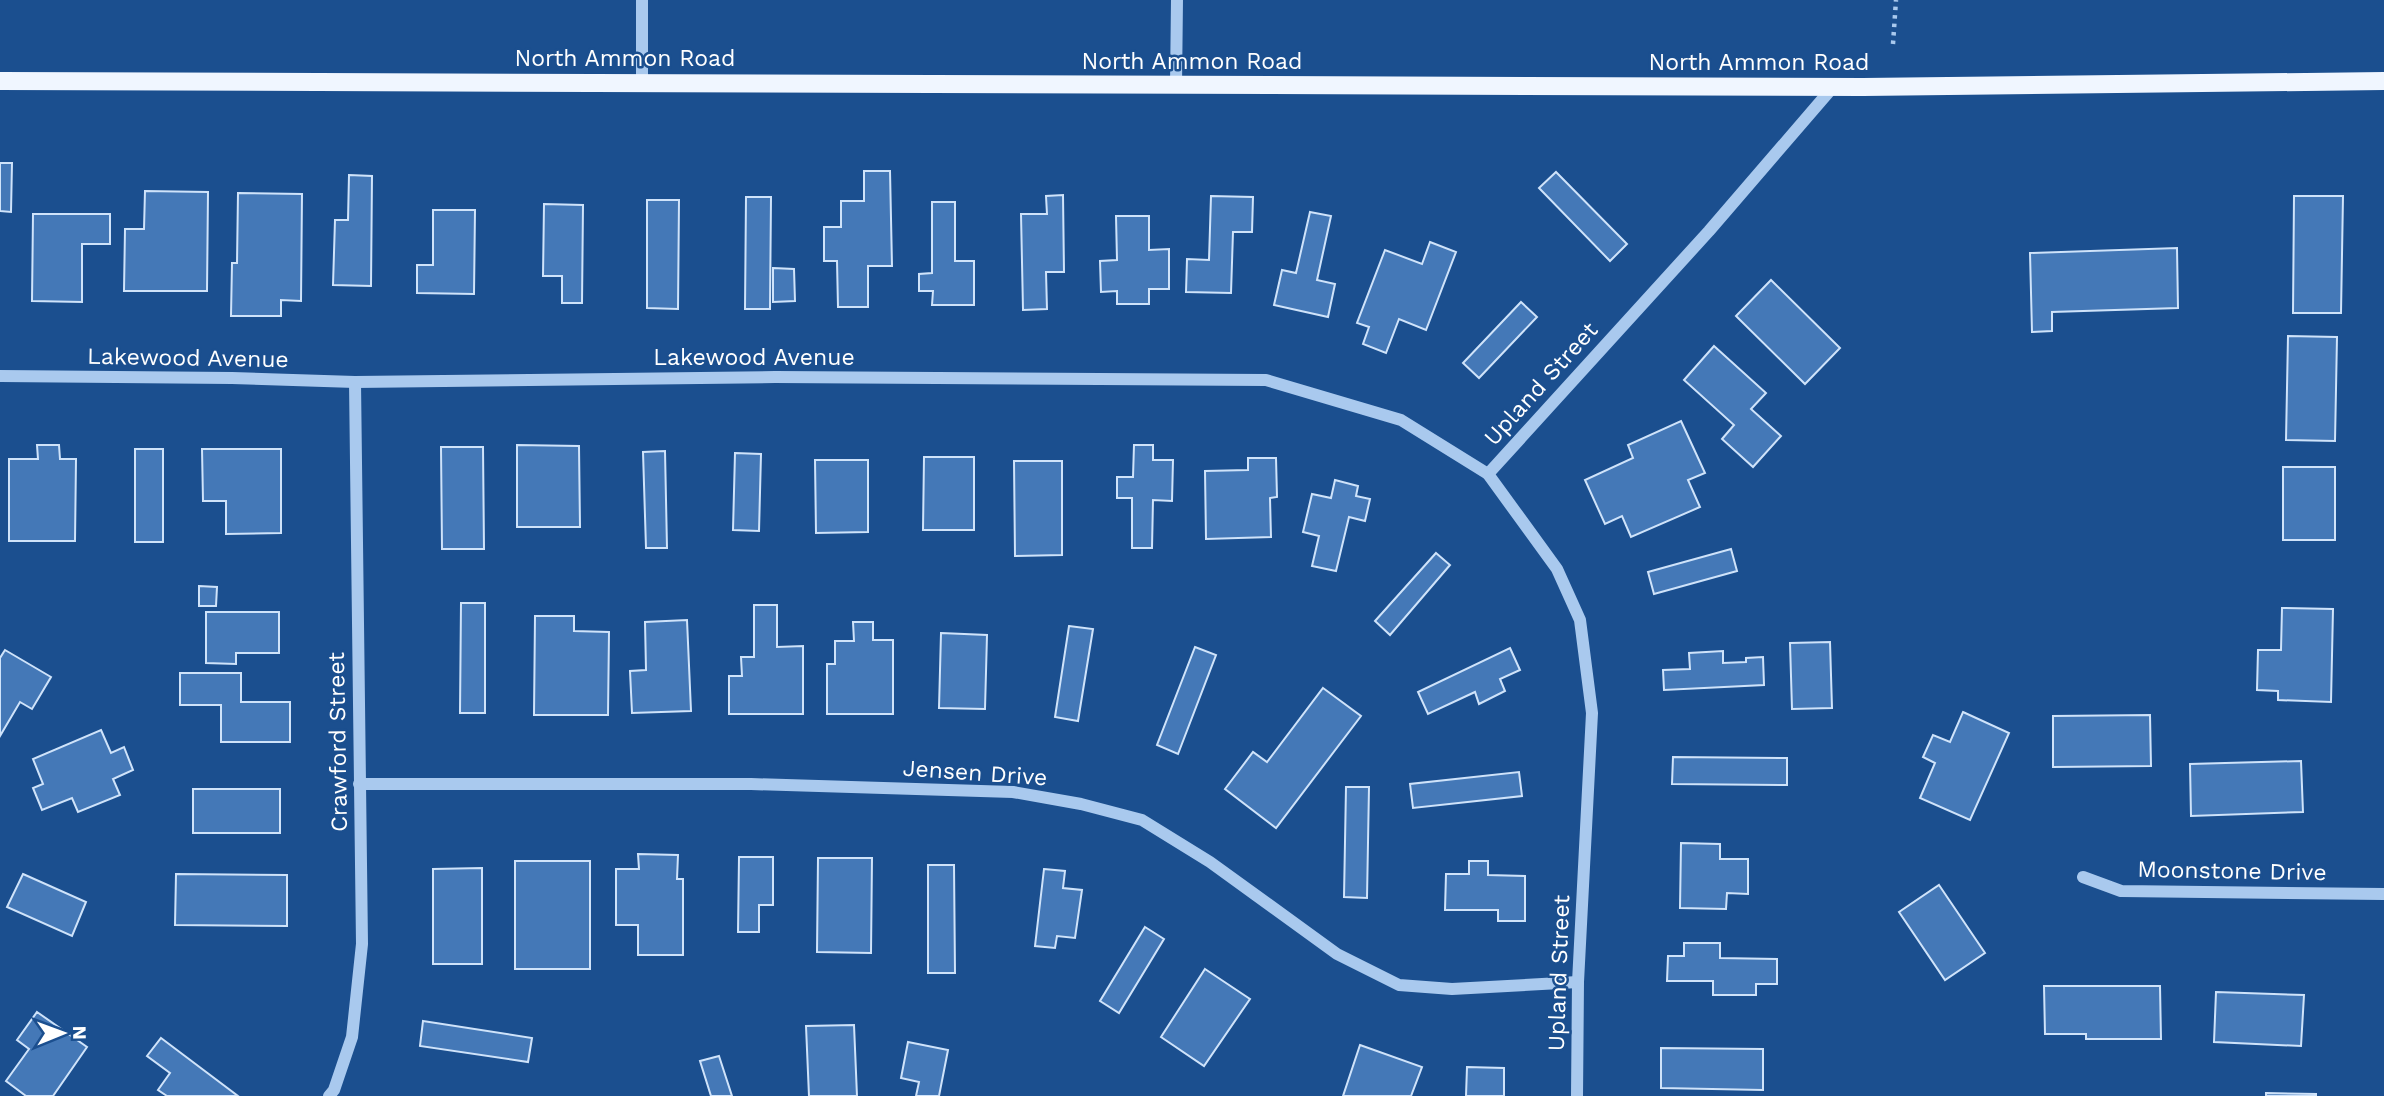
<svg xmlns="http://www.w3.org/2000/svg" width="2384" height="1096" viewBox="0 0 2384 1096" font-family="'Work Sans',sans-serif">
	<rect width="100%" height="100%" fill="#1b4f8f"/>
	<g fill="#4478b7" stroke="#cfe3fa" stroke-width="2">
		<polygon points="0,163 12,163 11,212 0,211"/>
		<polygon points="864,171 890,171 892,266 868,266 868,307 838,307 837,261 824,261 824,227 841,227 841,201 864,201"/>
		<polygon points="1556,172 1627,244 1610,261 1539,188"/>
		<polygon points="349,175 372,176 371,286 333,285 335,220 348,220"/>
		<polygon points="145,191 208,192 207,291 124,291 125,229 144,229"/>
		<polygon points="238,193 302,194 301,301 281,300 281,316 231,316 232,263 237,263"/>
		<polygon points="1063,195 1064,272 1046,272 1047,309 1023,310 1021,214 1047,214 1046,196"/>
		<polygon points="1211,196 1253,197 1252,232 1233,232 1231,293 1186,292 1187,259 1209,260"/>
		<polygon points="2294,196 2343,196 2341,313 2293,313"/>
		<polygon points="746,197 771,197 770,309 745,309"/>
		<polygon points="647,200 679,200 678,309 647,308"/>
		<polygon points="932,202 955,202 955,261 974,261 974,305 932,305 933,291 919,291 919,274 932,273"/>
		<polygon points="544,204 583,205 582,303 562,303 562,276 543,276"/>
		<polygon points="433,210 475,210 474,294 417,293 417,265 433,265"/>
		<polygon points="1310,212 1331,216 1317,280 1335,284 1328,317 1274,305 1282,270 1296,273"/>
		<polygon points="33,214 110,214 110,244 82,244 82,302 32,301"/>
		<polygon points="1116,216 1149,216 1149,250 1169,249 1169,289 1149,289 1149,304 1117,304 1117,291 1101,292 1100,261 1117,260"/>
		<polygon points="1430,242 1456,252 1426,330 1399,319 1386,353 1363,344 1369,327 1357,323 1385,250 1422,264"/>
		<polygon points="2177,248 2178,308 2052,312 2052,331 2032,332 2030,253"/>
		<polygon points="773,268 794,269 795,301 773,302"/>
		<polygon points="1771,280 1840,348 1805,384 1736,316"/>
		<polygon points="1521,302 1537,317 1479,378 1463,363"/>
		<polygon points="2288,336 2337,337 2335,441 2286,440"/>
		<polygon points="1714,346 1766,393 1751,409 1781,436 1753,467 1722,439 1734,425 1684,380"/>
		<polygon points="1681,421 1705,473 1688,480 1700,507 1631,537 1622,516 1605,524 1585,480 1633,458 1628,445"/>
		<polygon points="37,445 59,445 60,459 76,459 75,541 9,541 9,459 38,459"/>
		<polygon points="517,445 579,446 580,527 517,527"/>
		<polygon points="1134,445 1153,445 1153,460 1173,460 1172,501 1153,500 1152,548 1132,548 1132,498 1117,498 1117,477 1133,477"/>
		<polygon points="441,447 483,447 484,549 442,549"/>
		<rect x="135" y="449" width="28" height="93"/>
		<polygon points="202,449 281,449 281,533 226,534 226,501 203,501"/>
		<polygon points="665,451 667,548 646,548 643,452"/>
		<polygon points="735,453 761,454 759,531 733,530"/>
		<polygon points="924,457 974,457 974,530 923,530"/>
		<polygon points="1248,458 1276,458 1277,497 1270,498 1271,537 1206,539 1205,471 1248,470"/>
		<polygon points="815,460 868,460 868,532 816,533"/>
		<polygon points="1014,461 1062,461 1062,555 1015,556"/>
		<rect x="2283" y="467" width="52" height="73"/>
		<polygon points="1335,480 1358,486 1356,496 1370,499 1365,521 1349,517 1336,571 1312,566 1319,536 1303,532 1312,494 1331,498"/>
		<polygon points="1731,549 1737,571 1654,594 1648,572"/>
		<polygon points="1436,553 1450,565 1390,635 1375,621"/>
		<polygon points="199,586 217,587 216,606 199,606"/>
		<polygon points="461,603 485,603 485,713 460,713"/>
		<polygon points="754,605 777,605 777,647 803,646 803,714 729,714 729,676 742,676 741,657 754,657"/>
		<polygon points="2282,608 2333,609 2331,702 2278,700 2278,691 2257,690 2258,650 2281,650"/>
		<polygon points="206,612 279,612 279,653 236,653 236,664 206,663"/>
		<polygon points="535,616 574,616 574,631 609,632 608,715 534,715"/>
		<polygon points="687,620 691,711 632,713 630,671 646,670 645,622"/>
		<polygon points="853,622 873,622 873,640 893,640 893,714 827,714 827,664 835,664 835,641 854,641"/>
		<polygon points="1069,626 1093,629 1078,721 1055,717"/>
		<polygon points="941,633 987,635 985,709 939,708"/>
		<polygon points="1830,642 1832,708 1792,709 1790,643"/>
		<polygon points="1195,647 1216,655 1178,754 1157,745"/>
		<polygon points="1510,648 1520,670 1500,679 1505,691 1479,704 1475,692 1428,714 1418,692"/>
		<polygon points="5,650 51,677 32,709 20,702 0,736 0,658"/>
		<polygon points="1723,651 1723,663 1746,662 1746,658 1763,657 1764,685 1664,690 1663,670 1690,669 1689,653"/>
		<polygon points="180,673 241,673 241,702 290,702 290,742 221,742 221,705 180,705"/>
		<polygon points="1323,688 1361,716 1276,828 1225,789 1253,752 1267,762"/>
		<polygon points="1963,712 2009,733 1970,820 1920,798 1935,763 1923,757 1933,735 1950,742"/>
		<polygon points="2150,715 2151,766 2053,767 2053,716"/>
		<polygon points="101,730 111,753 124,747 133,770 113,779 120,795 78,812 72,798 42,810 33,788 43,784 33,759"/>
		<polygon points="1673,757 1787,758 1787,785 1672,784"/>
		<polygon points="2301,761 2303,812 2191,816 2190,764"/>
		<polygon points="1519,772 1522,796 1413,808 1410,784"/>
		<polygon points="1346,787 1369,787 1367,898 1344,897"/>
		<rect x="193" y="789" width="87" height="44"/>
		<polygon points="1681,843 1720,844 1720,859 1748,859 1748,894 1727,893 1726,909 1680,908"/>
		<polygon points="638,854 678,855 677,879 683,879 683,955 638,955 638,925 616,925 616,869 639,869"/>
		<polygon points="739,857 773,857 773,905 759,905 759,932 738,932"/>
		<polygon points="818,858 872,858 871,953 817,952"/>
		<rect x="515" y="861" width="75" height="108"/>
		<polygon points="1469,861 1488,861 1488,875 1525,876 1525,921 1498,921 1498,910 1445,910 1446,874 1469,874"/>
		<polygon points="928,865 954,865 955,973 928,973"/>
		<polygon points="482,868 482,964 433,964 433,869"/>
		<polygon points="1044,869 1065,871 1063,888 1082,890 1075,938 1057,936 1055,948 1035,946"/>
		<polygon points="23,874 86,902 72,936 7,907"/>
		<polygon points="176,874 287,875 287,926 175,925"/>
		<polygon points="1939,885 1985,953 1945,980 1899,912"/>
		<polygon points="1145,927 1164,939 1119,1013 1100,1001"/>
		<polygon points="1684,943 1720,943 1720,958 1777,959 1777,984 1756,984 1756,995 1713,995 1713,981 1667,981 1668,956 1684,956"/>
		<polygon points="1205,969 1250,999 1204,1066 1161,1037"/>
		<polygon points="2044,986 2160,986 2161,1039 2086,1039 2086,1034 2045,1034"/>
		<polygon points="2216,992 2304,995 2301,1046 2214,1042"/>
		<polygon points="37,1012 87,1047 53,1096 26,1096 6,1081 29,1049 17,1040"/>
		<polygon points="423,1021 532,1038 528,1062 420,1046"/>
		<polygon points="854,1025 857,1096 809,1096 806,1026"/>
		<polygon points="161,1038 238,1096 167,1096 158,1090 170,1073 147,1056"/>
		<polygon points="908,1042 948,1050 939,1096 916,1096 919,1082 901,1078"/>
		<polygon points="1360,1045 1422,1067 1411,1096 1343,1096"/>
		<polygon points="1661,1048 1763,1049 1763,1090 1661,1088"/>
		<polygon points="719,1056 732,1096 711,1096 700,1061"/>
		<polygon points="1467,1067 1504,1068 1504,1096 1466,1096"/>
		<polygon points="2266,1093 2316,1094 2316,1096 2266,1096"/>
	</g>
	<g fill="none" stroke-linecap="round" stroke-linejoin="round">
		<polyline stroke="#a9c9ee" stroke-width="4.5" stroke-dasharray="3.5 5" stroke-linecap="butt" points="1893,44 1896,0"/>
		<g stroke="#a9c9ee" stroke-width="12">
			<polyline points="642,82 642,0"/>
			<polyline points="1176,86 1177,0"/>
			<polyline points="0,376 232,378 355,382 775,377 1266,380 1401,420 1488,474 1557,569 1580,620 1592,713 1578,982 1577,1096"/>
			<polyline points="1488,474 1709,231 1833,87"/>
			<polyline points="359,784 751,784 1013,792 1081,804 1142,820 1210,862 1337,954 1399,985 1452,989 1578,982"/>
			<polyline points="2083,877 2121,891 2384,894"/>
			<polyline points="329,1096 334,1090 352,1037 362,944 355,382"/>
		</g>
		<polyline stroke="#f0f6ff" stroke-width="18" points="0,81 1863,87 2384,81"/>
	</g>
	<g text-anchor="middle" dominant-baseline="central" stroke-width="5" stroke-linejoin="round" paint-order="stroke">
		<g font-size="23" fill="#fff" stroke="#1b4f8f">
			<text x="625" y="58">North Ammon Road</text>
			<text x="1192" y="61">North Ammon Road</text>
			<text x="1759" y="62">North Ammon Road</text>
			<text x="754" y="357">Lakewood Avenue</text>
			<text transform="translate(188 358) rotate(1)">Lakewood Avenue</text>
			<text transform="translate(1541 384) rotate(-48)">Upland Street</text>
			<text transform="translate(338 742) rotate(-91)">Crawford Street</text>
			<text transform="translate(975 773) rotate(4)">Jensen Drive</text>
			<text transform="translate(2232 871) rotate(1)">Moonstone Drive</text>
			<text transform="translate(1559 973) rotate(-88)">Upland Street</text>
		</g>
	</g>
	<g transform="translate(63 1033) rotate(89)" stroke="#1b4f8f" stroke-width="5" paint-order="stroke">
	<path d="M0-5L12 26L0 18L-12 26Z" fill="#ffffff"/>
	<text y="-10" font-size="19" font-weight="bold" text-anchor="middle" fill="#ffffff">N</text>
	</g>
</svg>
